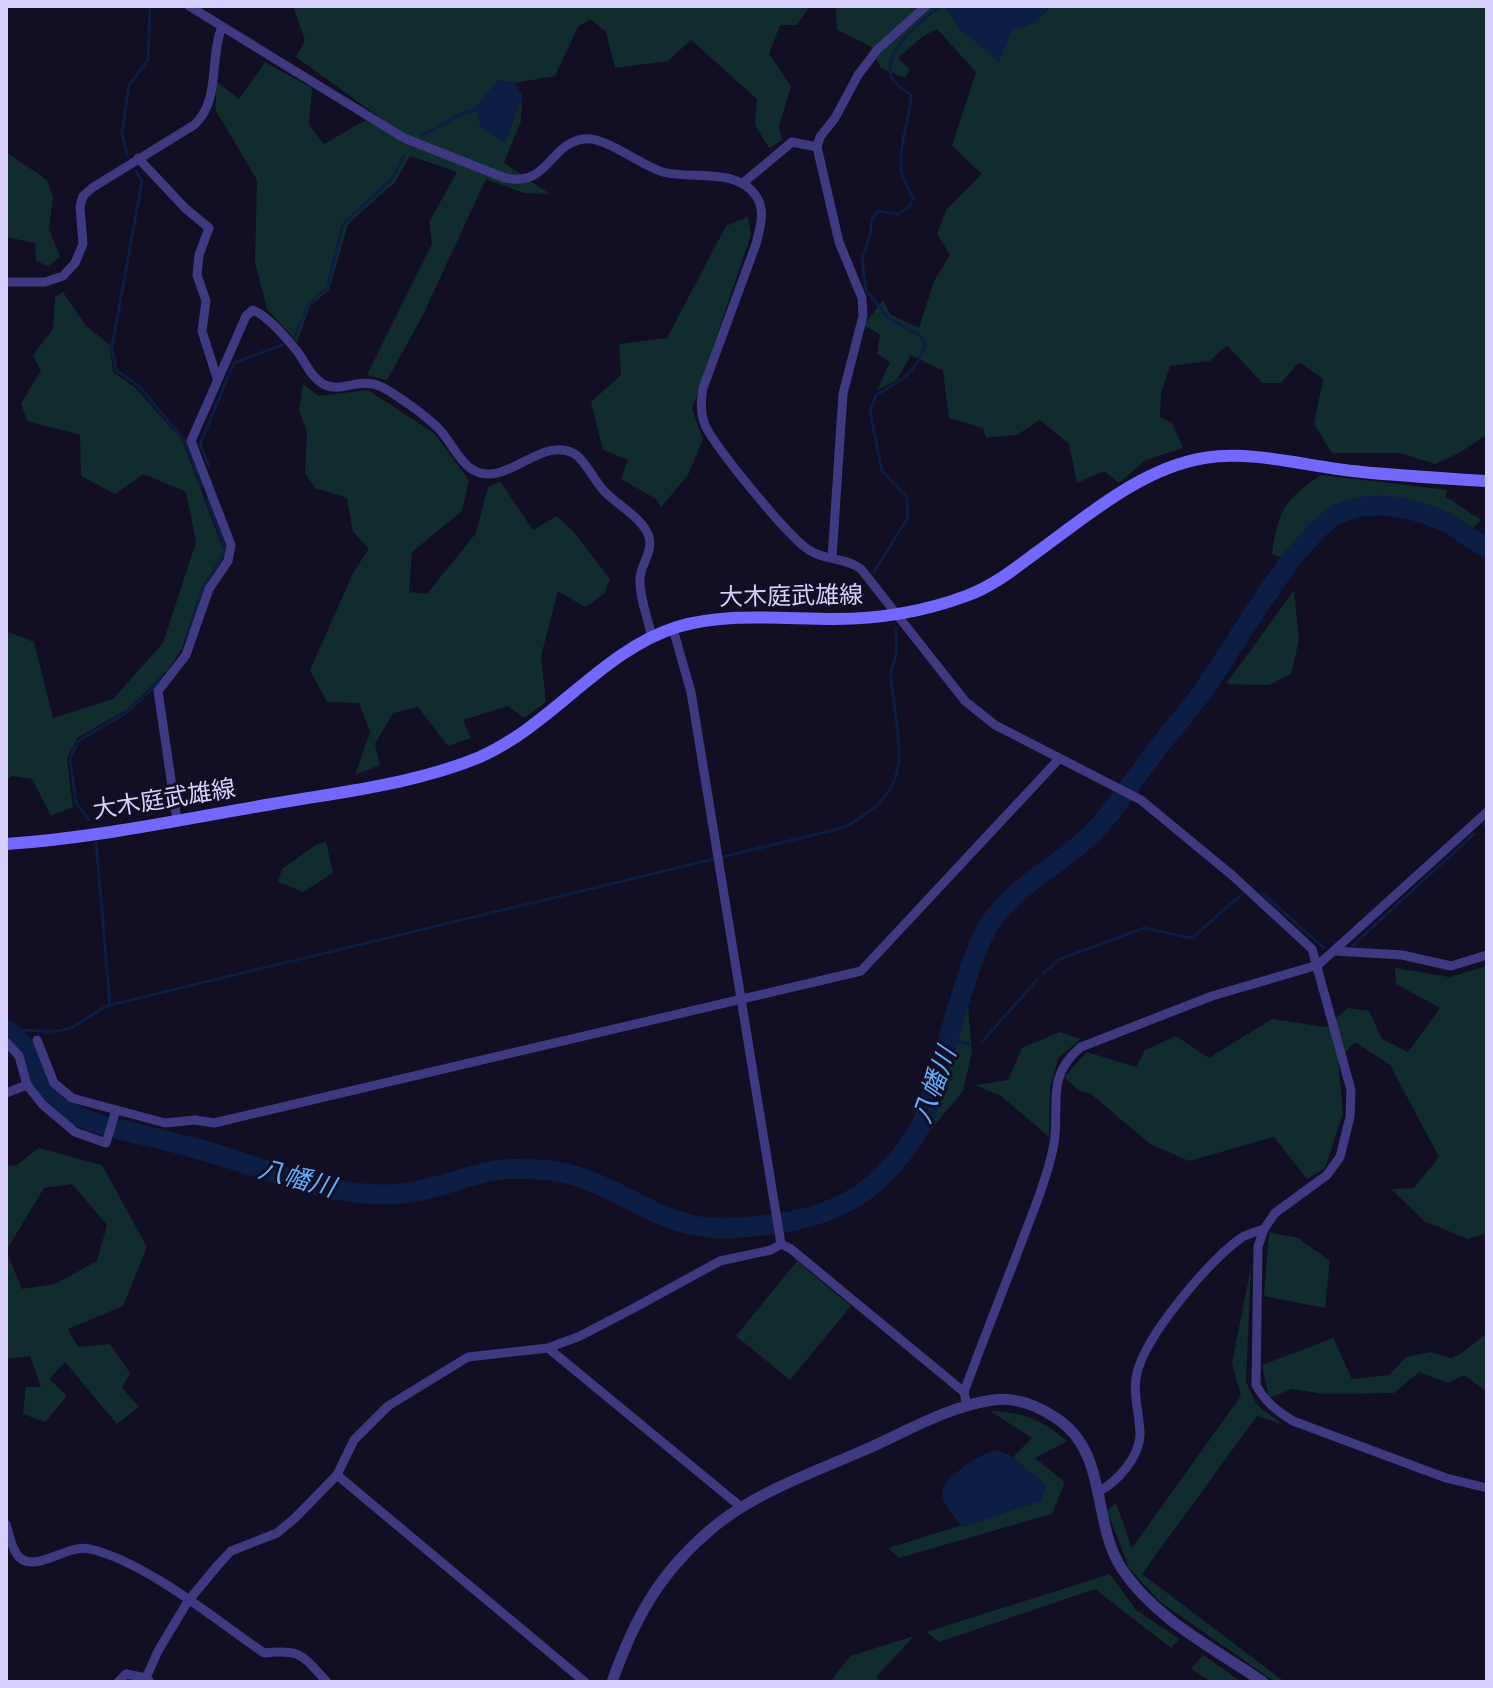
<svg xmlns="http://www.w3.org/2000/svg" width="1493" height="1688" viewBox="0 0 1493 1688" font-family="Roboto,'Noto Sans JP',sans-serif">
	<rect width="100%" height="100%" fill="#120e23"/>
	<g fill="#112c2d">
		<polygon points="293,6 810,6 797,25 780,25 769,54 791,86 779,126 782,140 769,148 755,125 757,99 691,40 668,61 615,68 606,32 590,19 578,27 555,76 515,83 498,80 480,126 505,143 522,95 521,121 504,163 550,194 524,193 486,179 422,317 387,380 367,375 432,244 429,222 457,172 410,156 395,182 348,224 329,290 310,306 297,342 267,309 255,262 257,180 216,111 216,81 239,99 265,62 312,88 309,125 324,144 362,122 379,117 296,57 305,40"/>
		<path d="M833,6h113l15,25c33,0 68,5 89,-25h437v428l-26,18 -26,12 -35,-11h-68l-18,-29 9,-45 -24,-17 -18,21h-19l-35,-38 -17,16 -40,5 -9,27 -1,24 12,6 11,25 -37,12 -27,23 -15,-12 -27,12 -8,-39 -29,-24 -23,15 -31,3 -3,-10 -34,-10 -6,-47 -32,-16 -14,25 -20,10 13,-28 -13,-8 3,-19 -16,-10 19,-25 8,15 28,13 15,-47 16,-26 -13,-21 9,-24 36,-36 -30,-28 24,-74 -39,-43 -15,8 -24,21 12,12 -5,8 -24,-10 -11,-22 -33,-16 -1,-22z"/>
		<polygon points="6,152 47,180 53,197 49,229 60,257 48,266 36,261 35,243 6,237"/>
		<polygon points="748,217 751,235 692,409 703,439 688,475 661,507 656,499 621,479 628,460 603,450 591,402 621,375 619,344 667,338 726,226"/>
		<polygon points="63,292 86,326 110,345 113,372 137,389 183,442 224,552 202,587 182,649 167,671 128,709 77,738 67,759 73,807 51,816 32,779 12,776 6,779 6,631 34,642 53,718 113,699 163,643 196,542 186,492 144,474 115,494 81,476 80,435 27,421 21,403 41,371 33,355 53,329 55,297"/>
		<polygon points="303,384 319,396 368,390 434,433 469,480 462,511 412,552 409,592 427,594 476,533 488,487 500,481 533,530 557,516 574,532 610,579 604,594 585,607 558,591 541,656 546,702 524,718 508,706 463,720 471,738 448,746 418,707 393,713 375,744 380,765 355,775 370,732 359,703 327,702 310,670 354,571 369,549 353,532 347,498 315,488 305,473 307,431 299,411"/>
		<path d="M1321,475l127,15 -3,6 36,24 -9,9c-16,-10 -31,-21 -49,-26 -22,-6 -78,-4 -97,9 -17,12 -29,31 -41,47l-13,-5c6,-43 12,-54 49,-79z"/>
		<polygon points="1294,590 1299,640 1291,674 1269,685 1226,684"/>
		<polygon points="326,842 333,873 303,892 278,882 282,869 317,844"/>
		<polygon points="1487,966 1487,1233 1468,1239 1424,1221 1391,1189 1414,1188 1439,1157 1390,1065 1355,1042 1338,1060 1343,1113 1325,1168 1307,1179 1274,1137 1189,1161 1150,1144 1091,1094 1078,1090 1064,1077 1087,1052 1136,1067 1145,1050 1176,1036 1209,1058 1272,1019 1326,1027 1348,1008 1369,1011 1382,1039 1408,1052 1440,1008 1396,984 1395,968 1449,977"/>
		<polygon points="968,1006 972,1052 963,1091 928,1133"/>
		<polygon points="1059,1032 1081,1039 1059,1057 1050,1088 1049,1137 1001,1096 975,1085 1008,1080 1022,1048"/>
		<polygon points="39,1148 102,1165 147,1247 123,1306 68,1329 78,1347 110,1344 130,1373 122,1388 139,1407 117,1424 65,1362 49,1379 67,1396 45,1422 23,1414 26,1387 41,1387 30,1356 6,1359 6,1251 22,1289 55,1284 97,1261 107,1225 72,1184 44,1188 6,1251 6,1166 17,1165"/>
		<polygon points="1269,1232 1298,1238 1330,1261 1325,1308 1264,1296"/>
		<polygon points="797,1261 851,1306 790,1380 736,1336"/>
		<polygon points="1251,1267 1246,1382 1257,1405 1282,1424 1257,1416 1142,1574 1285,1682 1275,1682 1159,1601 1129,1568 1107,1511 1116,1503 1132,1548 1241,1396 1232,1363"/>
		<polygon points="1487,1333 1487,1392 1464,1375 1448,1383 1419,1372 1394,1393 1324,1394 1292,1389 1269,1398 1262,1365 1333,1338 1352,1379 1389,1375 1406,1357 1430,1352 1451,1358 1462,1353"/>
		<path d="M990,1411c33,1 51,8 77,30l-32,17 30,24 -13,32 -153,44 -11,-10 152,-47 6,-15 -33,-29 19,-19z"/>
		<polygon points="1110,1574 1136,1610 1179,1639 1171,1648 1095,1589 939,1642 926,1632"/>
		<polygon points="914,1636 876,1677 882,1682 830,1682 850,1656"/>
		<polygon points="1203,1655 1242,1682 1211,1682 1191,1669"/>
	</g>
	<g fill="#0c1e44">
		<polygon points="946,6 1050,6 1036,22 1011,31 999,62 961,30"/>
		<polygon points="498,80 515,83 522,95 505,143 480,126 476,106"/>
		<path d="M997,1450l16,7 33,29 -6,15 -77,26c-7,-9 -21,-23 -21,-34 1,-16 41,-42 55,-43z"/>
	</g>
	<g fill="none" stroke-linecap="round" stroke-linejoin="round">
		<g stroke="#0c1e44" stroke-width="3">
			<polyline points="421,136 465,112 479,109"/>
			<polyline points="127,155 122,133 129,85 148,60 150,6"/>
			<polyline points="136,171 142,181 112,347 116,370 140,387 186,443 202,487"/>
			<polyline points="295,336 308,305 327,288 343,224 392,179 404,155"/>
			<polyline points="209,466 200,444 234,363 282,345"/>
			<path d="M874,572l34,-55 -1,-20 -25,-26 -12,-59 6,-17c23,-12 43,-25 49,-51l-6,-9 -31,-17 -22,-28 -4,-30 8,-25 2,-16 6,-8 20,3 11,-7 4,-9c-3,-7 -9,-16 -11,-24 -5,-26 8,-53 9,-79 -6,-4 -16,-10 -19,-17 -12,-27 31,-57 48,-72"/>
			<polyline points="189,631 203,588 226,551 207,499"/>
			<polyline points="89,820 76,803 70,759 78,741 129,711 165,676"/>
			<polyline points="1484,825 1487,822"/>
			<polyline points="96,842 110,1005"/>
			<polyline points="1262,893 1324,948"/>
			<polyline points="1352,946 1474,834"/>
			<polyline points="1044,973 1060,959 1144,928 1192,938 1241,895"/>
			<path d="M9,1030c20,-2 43,6 63,-3 13,-6 24,-17 38,-22l732,-177c79,-38 55,-82 49,-150 -1,-8 4,-16 5,-24 1,-8 0,-17 0,-26"/>
			<polyline points="949,1039 969,1044"/>
			<polyline points="981,1043 1037,980"/>
		</g>
		<path stroke="#0c1e44" stroke-width="20" d="M6,1029c30,20 25,53 49,74 8,7 22,13 32,17 11,5 24,7 35,10 25,6 51,12 76,19 65,17 130,50 200,45 35,-3 65,-18 99,-24 15,-2 34,-1 49,0 58,6 94,43 146,55 21,5 45,3 66,1 80,-8 125,-34 165,-104 13,-38 24,-77 35,-116 8,-25 15,-51 27,-74 23,-43 68,-62 102,-94 24,-22 41,-50 60,-76 17,-23 36,-44 53,-67 31,-42 97,-162 140,-182 34,-15 80,-5 111,12 12,7 23,17 36,23"/>
		<g stroke="#3f3981" stroke-width="9">
			<path d="M189,6l215,132 101,40c44,9 43,-33 78,-39 21,-4 58,27 80,33 28,8 74,-5 93,24 10,14 4,32 0,48l-53,144c-2,13 -3,24 2,37 10,22 84,113 104,125 16,11 36,7 52,19l104,132 30,24 146,75 92,76 79,73 39,141 -1,27 -10,40 -13,18 -52,38 -11,16 -6,18 -2,138c9,17 21,26 37,36l153,57 41,10"/>
			<polyline points="138,158 185,208 209,228 199,255 197,275 206,301 202,331 217,378"/>
			<polyline points="743,183 792,142 817,147"/>
			<path d="M6,282h39l18,-6 12,-13 8,-19 -3,-37 3,-11 9,-8 102,-63c27,-24 15,-67 28,-98"/>
			<polyline points="832,558 843,394 863,316 862,298 839,242 817,147 820,137 835,118 858,75 877,50 926,6"/>
			<polyline points="673,629 691,692 781,1244"/>
			<path d="M177,820l-19,-129 28,-36 23,-66 19,-28 3,-16 -40,-104 55,-125 7,-6c16,7 33,28 44,41 9,12 13,25 26,33 19,10 35,-8 59,3 15,8 46,30 58,43 10,11 18,29 30,38 34,24 68,-32 103,-15 12,6 22,30 34,41 13,12 37,26 42,43 4,15 -8,27 -9,41 -1,19 8,41 12,59"/>
			<polyline points="1334,951 1402,955 1451,966 1487,955"/>
			<polyline points="37,1040 54,1083 72,1098 165,1123 195,1120 214,1123 861,971 1059,759"/>
			<polyline points="7,1043 19,1056 27,1085 43,1105 75,1132 106,1143 116,1110"/>
			<polyline points="6,1093 27,1085"/>
			<polyline points="781,1244 791,1249 964,1392 967,1406"/>
			<polyline points="548,1348 741,1507"/>
			<path d="M964,1392c17,-46 35,-92 53,-138 13,-35 28,-69 36,-105 9,-41 -10,-71 28,-102l131,-51 106,-31 169,-153"/>
			<polyline points="337,1475 585,1682"/>
			<path d="M1098,1492c19,-10 41,-34 42,-57 0,-21 -8,-41 -3,-62 9,-38 71,-111 104,-135 6,-4 15,-6 23,-9"/>
			<path d="M6,1524c3,10 5,21 10,29 15,25 50,-10 74,-4 56,13 126,71 174,104 38,-4 38,2 63,29"/>
			<polyline points="118,1682 126,1674 146,1678"/>
			<polyline points="150,1682 146,1678 158,1651 188,1601 218,1565 231,1551 277,1533 295,1518 337,1475 354,1440 388,1406 468,1357 548,1348 580,1336 634,1308 720,1261 771,1250 781,1244"/>
		</g>
		<path stroke="#3f3981" stroke-width="11" d="M612,1682c22,-62 46,-107 97,-151 45,-39 106,-59 160,-83 40,-18 81,-42 124,-48 22,-3 45,6 63,18 53,34 35,104 66,151 33,50 93,80 141,113"/>
		<path stroke="#7268fe" stroke-width="12" d="M6,844c89,-6 178,-25 266,-40 68,-12 143,-20 208,-47 72,-32 123,-107 197,-130 51,-15 105,-8 157,-8 46,0 89,-7 132,-23 25,-9 46,-25 67,-41 52,-37 106,-86 171,-97 48,-8 101,8 149,13 44,5 89,7 134,10"/>
	</g>
	<g text-anchor="middle" dominant-baseline="central" stroke-width="6" stroke-linejoin="round" paint-order="stroke">
		<g font-size="24" fill="#d7d0ff" stroke="#120e23">
			<text transform="translate(791 596) rotate(-1)">大木庭武雄線</text>
			<text transform="translate(164 799) rotate(-9)">大木庭武雄線</text>
		</g>
		<g font-size="26" font-style="italic" fill="#5faefe" stroke="#120e23">
			<text transform="translate(934 1085) rotate(-70)">八幡川</text>
			<text transform="translate(297 1178) rotate(15)">八幡川</text>
		</g>
	</g>
	<rect width="1493" height="1688" fill="none" stroke="#d7d0ff" stroke-width="16"/>
</svg>
